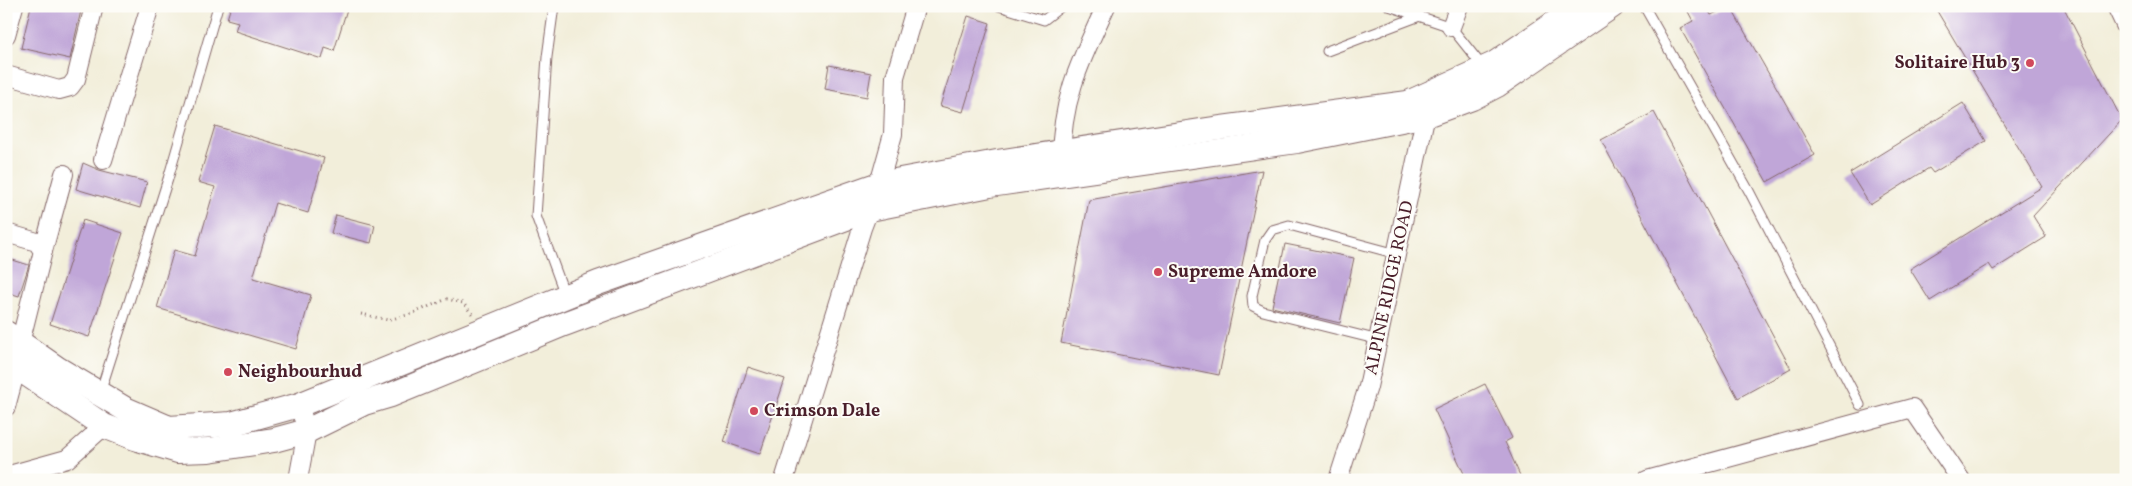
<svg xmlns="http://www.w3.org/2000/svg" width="2132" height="486" viewBox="0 0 2132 486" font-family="Vollkorn,serif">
	<rect width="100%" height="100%" fill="#fdfcf7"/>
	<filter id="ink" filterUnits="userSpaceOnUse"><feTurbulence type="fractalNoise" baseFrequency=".02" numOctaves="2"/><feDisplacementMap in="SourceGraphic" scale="10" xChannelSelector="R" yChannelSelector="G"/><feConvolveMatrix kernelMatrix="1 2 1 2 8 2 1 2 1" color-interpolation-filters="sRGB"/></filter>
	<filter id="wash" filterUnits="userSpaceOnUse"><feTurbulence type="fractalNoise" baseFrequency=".0096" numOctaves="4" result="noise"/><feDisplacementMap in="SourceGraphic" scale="20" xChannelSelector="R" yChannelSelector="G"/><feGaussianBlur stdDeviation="1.12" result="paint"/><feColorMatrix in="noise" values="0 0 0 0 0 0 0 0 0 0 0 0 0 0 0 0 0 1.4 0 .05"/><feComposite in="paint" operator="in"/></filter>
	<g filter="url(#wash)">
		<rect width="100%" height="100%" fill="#f2eeda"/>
		<g id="blocks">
			<g fill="#c0a6d8">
				<polygon points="31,6 82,6 70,59 21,48"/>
				<polygon points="231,6 348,6 334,51 325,48 322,59 235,31 238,22 227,19"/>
				<polygon points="1685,6 1706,6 1711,15 1730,6 1815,155 1767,182 1680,28 1693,21"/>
				<polygon points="1934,6 2063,6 2122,120 2033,216 2046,237 1993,270 1989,264 1930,301 1910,269 2042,187"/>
				<polygon points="968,16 990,23 963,112 940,106"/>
				<polygon points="829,65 871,73 867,97 825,89"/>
				<polygon points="1963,103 1986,141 1933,173 1929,168 1870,205 1850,173"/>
				<polygon points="1654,112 1791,369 1738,398 1601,140"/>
				<polygon points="215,126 324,158 308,213 275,203 253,278 311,295 296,349 157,308 174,250 195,256 215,187 198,182"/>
				<polygon points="83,163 99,170 147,182 140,208 76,189"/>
				<polygon points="1262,170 1219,375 1061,343 1089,200"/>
				<polygon points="336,215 375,225 371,243 331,233"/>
				<polygon points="83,220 123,233 89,337 50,324"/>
				<polygon points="1285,244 1354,258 1340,323 1272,307"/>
				<polygon points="6,258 29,265 19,296 6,292"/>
				<polygon points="748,367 785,379 760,454 724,442"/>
				<polygon points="1485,384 1512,438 1505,442 1522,480 1467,480 1434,409"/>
			</g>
		</g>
	</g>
	<g filter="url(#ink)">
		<use href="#blocks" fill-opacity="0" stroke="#856768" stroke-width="1"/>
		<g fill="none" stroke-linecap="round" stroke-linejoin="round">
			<defs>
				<g id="lane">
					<polyline points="554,6 547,57 536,216 565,295"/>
					<polyline points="999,6 1044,20 1062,6"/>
					<polyline points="1389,6 1451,27 1483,67"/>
					<polyline points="1644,6 1749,191 1860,405"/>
					<polyline points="1327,51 1417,17 1421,6"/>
					<polyline points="1379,340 1263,311 1253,306 1252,296 1265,240 1272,230 1289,225 1397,254"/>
					<polyline points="100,393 168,179 218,6"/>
				</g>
				<g id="street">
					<polyline points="2116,6 2126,27"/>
					<polyline points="1451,27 1459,6"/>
					<polyline points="6,35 14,6"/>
					<polyline points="6,75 59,90 70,87 76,79 94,6"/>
					<polyline points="103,160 150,6"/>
					<path d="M1061,162c0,-63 19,-100 45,-156"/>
					<polyline points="6,233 37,242 43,251 20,343"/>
					<polyline points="43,251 64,174"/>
					<polyline points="6,407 17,366"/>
					<polyline points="6,476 67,459 104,426"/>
					<polyline points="298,480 307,431 299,405"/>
					<polyline points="784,480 862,228 879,184 893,134 895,77 916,6"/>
					<polyline points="1338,480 1368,387 1428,104"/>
					<polyline points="1647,480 1912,408 1961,480"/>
				</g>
				<g id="secondary">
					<polyline points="6,333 58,369 125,409 169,428 231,424 299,405 598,283 879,184 997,162 1220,128 1408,103 1494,64 1580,6"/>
					<polyline points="6,360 104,426 135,438 178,451 209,450 274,440 307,431 364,403 391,395 564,324 870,209 990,185 1297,141 1426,115 1472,98 1497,85 1612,6"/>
				</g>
			</defs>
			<use href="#lane" stroke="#856768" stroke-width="11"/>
			<use href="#street" stroke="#856768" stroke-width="20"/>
			<use href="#secondary" stroke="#856768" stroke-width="26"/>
			<polyline stroke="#856768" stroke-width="3" stroke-dasharray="1 4" stroke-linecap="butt" points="361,314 388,320 411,314 447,299 463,303 473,315"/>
			<use href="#lane" stroke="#fff" stroke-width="9"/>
			<use href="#street" stroke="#fff" stroke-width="18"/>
			<use href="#secondary" stroke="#fff" stroke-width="24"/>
		</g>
	</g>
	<g fill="#d1495b" stroke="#fdfcf7" stroke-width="2">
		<circle cx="2030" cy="63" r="5"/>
		<circle cx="1158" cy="272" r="5"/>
		<circle cx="228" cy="372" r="5"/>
		<circle cx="754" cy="411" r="5"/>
	</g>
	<g text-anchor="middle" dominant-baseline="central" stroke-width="4" stroke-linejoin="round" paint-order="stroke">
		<g font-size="18" font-weight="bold" fill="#4a1f2b" stroke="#fdfcf7" text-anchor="start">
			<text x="2020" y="63" text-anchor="end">Solitaire Hub 3</text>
			<text x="1168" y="272">Supreme Amdore</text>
			<text x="238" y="372">Neighbourhud</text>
			<text x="764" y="411">Crimson Dale</text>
		</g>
		<g font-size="18" fill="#4a1f2b" stroke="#fdfcf7">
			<text transform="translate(1390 288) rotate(-78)">ALPINE RIDGE ROAD</text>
		</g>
	</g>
	<rect width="2132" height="486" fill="none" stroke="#fdfcf7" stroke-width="25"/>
</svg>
